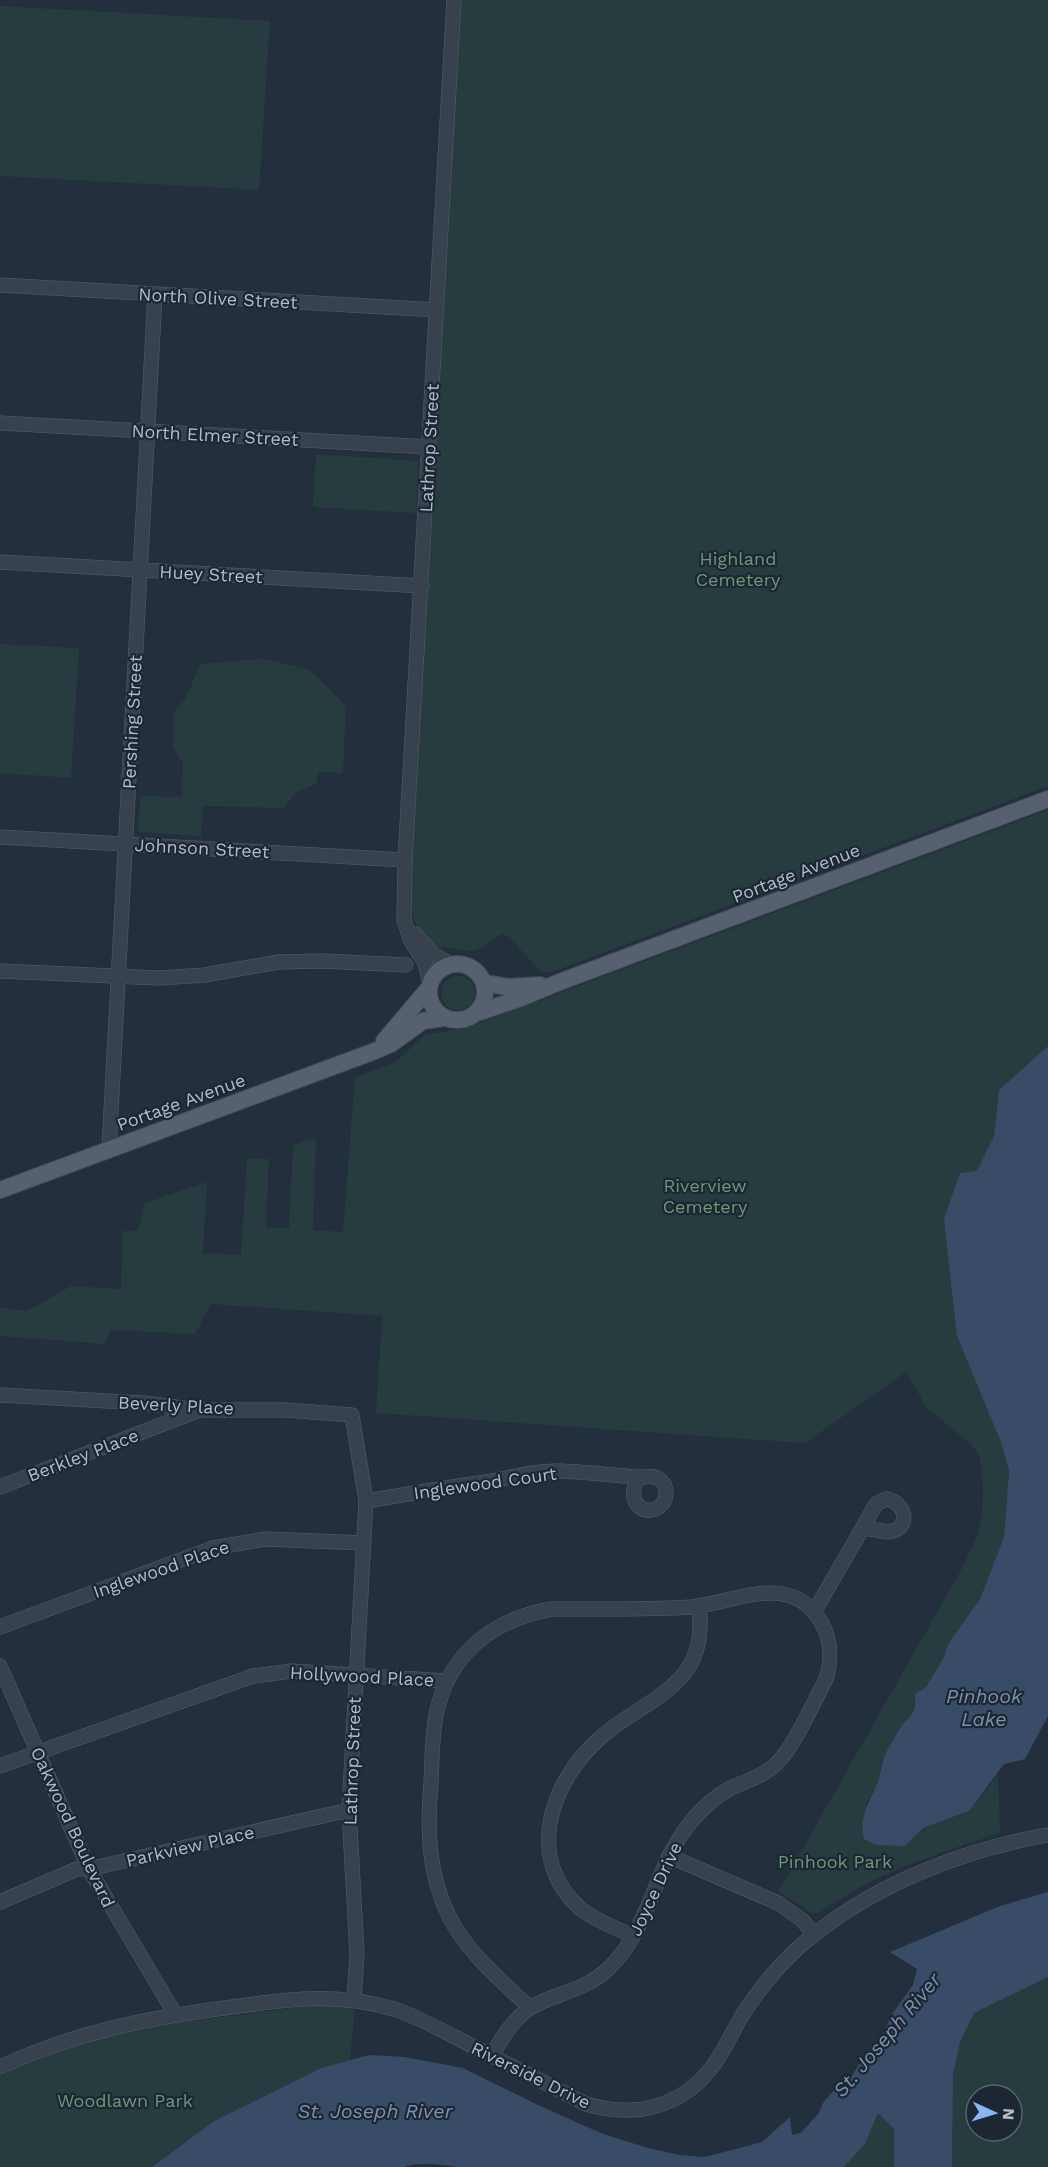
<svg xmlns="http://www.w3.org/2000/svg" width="1048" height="2167" viewBox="0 0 1048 2167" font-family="'Work Sans',sans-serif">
	<rect width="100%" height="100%" fill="#242f3e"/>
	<g fill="#263c3f" fill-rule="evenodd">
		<path d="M460,0h588v786l-496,186 -7,1 -6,-3 -30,-33 -6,-3c-12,3 -17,15 -30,17 -13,1 -28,-7 -39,-2 -17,-18 -22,-27 -24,-51z"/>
		<polygon points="0,6 270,21 259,190 0,176"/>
		<polygon points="316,454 418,461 416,513 313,507"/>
		<polygon points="0,644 79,648 71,778 0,773"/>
		<polygon points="262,659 308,669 326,685 346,707 343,773 318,772 316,784 296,792 284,808 203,806 201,836 138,832 140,796 181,797 183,763 173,748 174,712 186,698 200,664"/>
		<path d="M1048,810v236l-48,44 -6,46 -17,36 -20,164 45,109 7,26 -5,66 -24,62 -32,45 -4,13 -18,31 -10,6v12l-34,55 -5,23 -11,21 39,41 18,-18 46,-17 29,-36 2,58c-46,15 -105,34 -147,58 -12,7 -23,15 -35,22l-5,1 -14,-10 -21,-12 182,-320 15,-31 7,-22 1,-30 -3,-31 -8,-13 -45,-37 -21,-36 -101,71 -429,-30 6,-97 -171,-12 -16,30 -85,-4 -5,14 -105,-8v-28l27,3 44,-25 50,3 2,-58h15l7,-28 62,-21 -4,71 38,2 6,-97 22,1 -3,68 23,1 4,-83 23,-7 -3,92 30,2 12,-155 39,-14 31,-28 41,-7z"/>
		<circle cx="458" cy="993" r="17"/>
		<path d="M1048,1977v190h-96l1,-92 7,-33 14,-29zM976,2095h36v36h-36z"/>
		<polygon points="319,2005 355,2007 350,2060 321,2068 214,2121 152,2167 0,2167 0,2076 60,2050 105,2036 158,2025"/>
		<polygon points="878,2113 894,2129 894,2167 844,2167 865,2144"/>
	</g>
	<g fill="#394c67">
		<path d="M1048,1046v670l-23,43 -21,5 -35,47 -46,17 -18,18 -29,-1 -12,-6c-5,-21 4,-34 12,-53 4,-7 4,-15 6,-22 3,-12 11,-23 17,-34 9,-15 18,-13 16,-36l11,-7 18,-30 4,-13 32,-45 24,-62 5,-66 -7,-26 -45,-109 -13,-117 16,-46 17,-2 17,-35 5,-46z"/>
		<path d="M1048,1892v85l-74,36 -14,29 -7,33 -1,92h-58v-38l-16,-16 -13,31 -21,23h-387c-17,-3 -38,-5 -54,0h-251l62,-46 107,-53 48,-13 35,2 59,11 75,37 65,29 45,14 31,7 26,2 57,-15 28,-25 2,18 9,-2 17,-19 5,-11 14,-16 12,-7 13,-20 20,-24 11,-23 20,-28 4,-16 -27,-17 110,-46z"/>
	</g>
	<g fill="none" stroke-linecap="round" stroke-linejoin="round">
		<defs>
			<g id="minor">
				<polyline points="0,285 437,310"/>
				<polyline points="0,423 429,447"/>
				<polyline points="0,562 422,586"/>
				<polyline points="0,837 405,860"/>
				<polyline points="415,934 433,954 452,965"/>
				<polyline points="0,971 159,978 205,975 278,962 323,961 406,965"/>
				<polyline points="430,983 425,963 411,941 404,920 405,860 454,0"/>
				<polyline points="109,1149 155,294"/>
				<polyline points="0,1395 143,1403 199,1410 286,1410 352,1415 366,1501 349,1810 357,1954 354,2000"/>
				<polyline points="0,1487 197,1411"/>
				<path d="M886,1499c15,1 26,22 10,31 -10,5 -23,-3 -34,-1l14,-25z"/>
				<path d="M366,1501c42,-7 84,-14 126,-20 22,-4 46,-11 68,-10 26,1 51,4 77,6 8,1 15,-3 22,2 8,5 9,17 4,24 -14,17 -41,2 -24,-26"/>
				<polyline points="814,1612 862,1529"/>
				<polyline points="0,1627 213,1548 265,1539 364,1543"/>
				<polyline points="0,1666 89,1869 175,2014"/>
				<polyline points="0,1766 253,1676 292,1671 446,1681"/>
				<polyline points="669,1856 778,1903 802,1920 814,1934"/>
				<polyline points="0,1902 77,1869 89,1869 349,1810"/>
				<path d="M633,1936c-17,-8 -37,-15 -52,-27 -57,-50 -31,-127 19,-171 25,-23 62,-38 83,-63 17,-20 19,-45 16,-69"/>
				<path d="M492,2056c8,-15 16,-29 29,-41 23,-21 61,-21 87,-46 41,-38 46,-99 79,-142 12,-16 27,-30 44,-39 15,-7 32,-12 44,-23 18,-16 39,-63 51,-86 6,-20 6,-38 -5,-57 -30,-52 -86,-19 -130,-15 -46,3 -93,2 -139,2 -59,10 -104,45 -116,106 -4,22 -4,45 -5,68 -4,47 -3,91 18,133 18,37 52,64 81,92"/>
				<path d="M0,2067c79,-36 147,-49 232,-60 59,-8 103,-15 162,2 27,9 53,24 78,37 38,19 76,38 114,58 50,15 98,3 129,-41 12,-17 20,-38 32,-55 19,-28 41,-54 68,-74 65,-52 152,-85 233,-99"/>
			</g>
			<g id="major">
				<circle cx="457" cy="992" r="28"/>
				<polyline points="484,983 508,987 540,985"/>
				<polyline points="480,1012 521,998 557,983 1048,799"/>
				<polyline points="384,1041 428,989"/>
				<polyline points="0,1190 375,1051 391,1044 423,1021 443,1018"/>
			</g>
		</defs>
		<use href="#minor" stroke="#565f6c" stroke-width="15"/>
		<use href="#major" stroke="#414a57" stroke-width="18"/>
		<use href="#minor" stroke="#38414e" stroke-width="14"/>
		<use href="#major" stroke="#56606e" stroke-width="16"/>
	</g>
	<g text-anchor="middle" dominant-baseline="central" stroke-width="4.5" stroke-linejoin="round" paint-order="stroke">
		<g font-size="18" fill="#b4bcc9" stroke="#1d2633">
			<text transform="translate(218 298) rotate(3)">North Olive Street</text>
			<text transform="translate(215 435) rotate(3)">North Elmer Street</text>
			<text transform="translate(429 448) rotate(-87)">Lathrop Street</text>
			<text transform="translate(211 574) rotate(3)">Huey Street</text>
			<text transform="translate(132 722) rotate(-87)">Pershing Street</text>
			<text transform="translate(202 848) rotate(3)">Johnson Street</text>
			<text transform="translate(796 873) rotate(-21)">Portage Avenue</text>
			<text transform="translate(181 1102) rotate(-20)">Portage Avenue</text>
			<text transform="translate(176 1405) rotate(3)">Beverly Place</text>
			<text transform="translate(83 1455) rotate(-21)">Berkley Place</text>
			<text transform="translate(485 1483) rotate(-8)">Inglewood Court</text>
			<text transform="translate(161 1569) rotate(-19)">Inglewood Place</text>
			<text transform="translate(362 1676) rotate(3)">Hollywood Place</text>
			<text transform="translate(352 1761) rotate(-88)">Lathrop Street</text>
			<text transform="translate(73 1827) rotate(65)">Oakwood Boulevard</text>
			<text transform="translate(190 1846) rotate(-13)">Parkview Place</text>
			<text transform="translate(655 1889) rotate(-65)">Joyce Drive</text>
			<text transform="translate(531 2075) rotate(26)">Riverside Drive</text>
		</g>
		<g font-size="18" fill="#6b9a76" stroke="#1d2633">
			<text x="738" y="558">Highland<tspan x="738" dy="21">Cemetery</tspan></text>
			<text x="705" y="1185">Riverview<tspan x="705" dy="21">Cemetery</tspan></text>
			<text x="835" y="1861">Pinhook Park</text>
			<text x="125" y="2100">Woodlawn Park</text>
		</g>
		<g font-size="20" font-style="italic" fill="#7c92b1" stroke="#1d2633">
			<text x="984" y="1696">Pinhook<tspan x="984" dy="23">Lake</tspan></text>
			<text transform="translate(887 2035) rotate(-50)">St. Joseph River</text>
			<text x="375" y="2111">St. Joseph River</text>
		</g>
	</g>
	<g transform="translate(994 2113) rotate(94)"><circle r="28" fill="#1d2633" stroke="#59626f" stroke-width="1.5"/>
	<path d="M0-4.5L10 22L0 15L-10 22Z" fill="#8ab4f8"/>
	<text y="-9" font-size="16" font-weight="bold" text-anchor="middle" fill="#b4bcc9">N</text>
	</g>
</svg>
